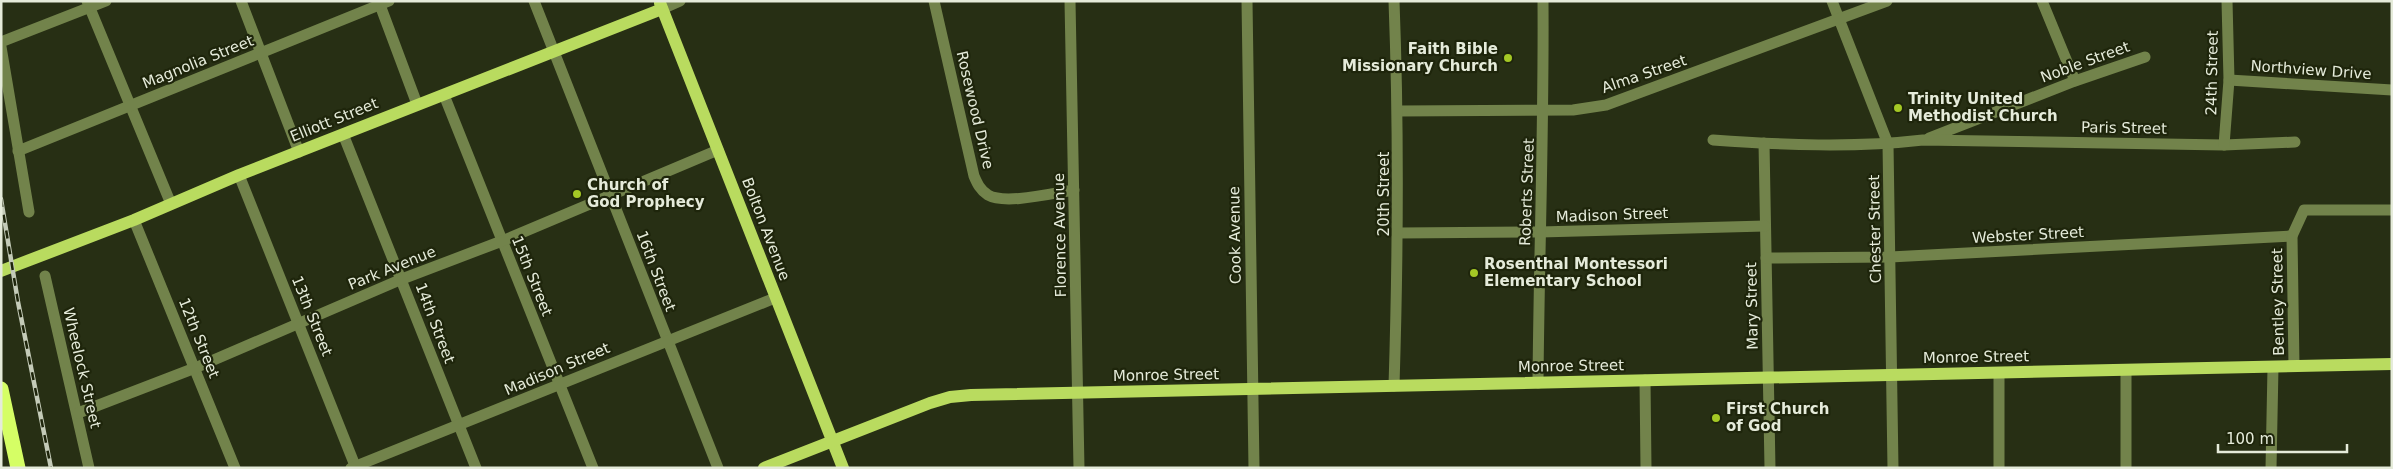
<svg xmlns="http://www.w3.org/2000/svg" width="2393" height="469" viewBox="0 0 2393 469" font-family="'DejaVu Sans',sans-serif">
	<rect width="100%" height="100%" fill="#272f14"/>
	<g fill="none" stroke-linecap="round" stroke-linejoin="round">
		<g stroke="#72834b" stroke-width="11">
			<polyline points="87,1 171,204"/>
			<polyline points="241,1 299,152"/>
			<polyline points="534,1 718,468"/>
			<path d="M934,1l40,175c3,7 6,14 14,19 17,10 65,-2 86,-5"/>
			<polyline points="1070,1 1079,468"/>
			<polyline points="1247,1 1254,468"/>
			<polyline points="1832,1 1888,144 1893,468"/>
			<polyline points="2042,1 2075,81"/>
			<polyline points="380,5 417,104"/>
			<polyline points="662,9 680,1"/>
			<polyline points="1,42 106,1"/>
			<polyline points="1,47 29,212"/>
			<polyline points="2229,80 2392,90"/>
			<polyline points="444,95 593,468"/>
			<polyline points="1399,111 1573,110 1606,105 1887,1"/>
			<polyline points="343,134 476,468"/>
			<polyline points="1929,138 2075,81 2145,57"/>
			<path d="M1713,140c70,5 141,8 210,0l301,5 71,-3"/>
			<polyline points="1764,143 1770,468"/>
			<polyline points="2224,145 2229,80 2227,1"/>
			<polyline points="18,151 389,1"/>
			<polyline points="239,175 356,468"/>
			<polyline points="134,220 235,468"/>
			<polyline points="1399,233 1540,232 1765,226"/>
			<polyline points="1766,258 1890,257 2292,236"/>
			<polyline points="45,276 89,468"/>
			<polyline points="2294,366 2292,236 2304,210 2392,210"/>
			<polyline points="1645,380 1646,468"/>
			<path d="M1538,383c1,-127 6,-255 5,-382"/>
			<path d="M1394,386c4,-129 5,-256 0,-385"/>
			<polyline points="78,413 195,368 402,279 502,241 718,150"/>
			<polyline points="351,468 775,298"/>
			<polyline points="1999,468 1999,373"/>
			<polyline points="2126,468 2126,370"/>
			<polyline points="2271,468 2273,367"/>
		</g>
		<g stroke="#b9db5f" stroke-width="12">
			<polyline points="660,3 843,468"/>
			<polyline points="1,271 134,220 239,175 662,9"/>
			<polyline points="764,468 930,403 950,397 971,395 2392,364"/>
		</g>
		<polyline stroke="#d5fe65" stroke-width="15" points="1,389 18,468"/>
		<defs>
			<polyline id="rail" points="1,199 18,302 51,468"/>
		</defs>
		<use href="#rail" stroke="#c4cbb8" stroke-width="4.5"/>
		<use href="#rail" stroke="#1e250b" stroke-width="2.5" stroke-dasharray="8" stroke-linecap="butt"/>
	</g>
	<g fill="#a4c825" stroke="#1e250b" stroke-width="2">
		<circle cx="1508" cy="58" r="5"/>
		<circle cx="1898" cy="108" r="5"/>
		<circle cx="577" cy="194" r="5"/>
		<circle cx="1474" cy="273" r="5"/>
		<circle cx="1716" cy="418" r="5"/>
	</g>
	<g text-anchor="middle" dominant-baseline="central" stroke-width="4.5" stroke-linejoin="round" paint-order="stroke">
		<g font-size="15" font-weight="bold" fill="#e5ebda" stroke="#1e250b" text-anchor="start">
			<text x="1498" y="49" text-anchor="end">Faith Bible<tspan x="1498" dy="17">Missionary Church</tspan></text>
			<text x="1908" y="99">Trinity United<tspan x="1908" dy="17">Methodist Church</tspan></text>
			<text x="587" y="185">Church of<tspan x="587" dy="17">God Prophecy</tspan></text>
			<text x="1484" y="264">Rosenthal Montessori<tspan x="1484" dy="17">Elementary School</tspan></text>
			<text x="1726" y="409">First Church<tspan x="1726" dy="17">of God</tspan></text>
		</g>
		<g font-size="15" fill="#e5ebda" stroke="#1e250b">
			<text transform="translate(198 62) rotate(-22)">Magnolia Street</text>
			<text transform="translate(2085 62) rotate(-20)">Noble Street</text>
			<text transform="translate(2311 70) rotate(4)">Northview Drive</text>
			<text transform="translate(2212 73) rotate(-89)">24th Street</text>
			<text transform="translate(1644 74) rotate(-19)">Alma Street</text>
			<text transform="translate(975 110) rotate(77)">Rosewood Drive</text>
			<text transform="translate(334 120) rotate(-22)">Elliott Street</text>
			<text transform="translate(2124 128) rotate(1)">Paris Street</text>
			<text transform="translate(1527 192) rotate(-88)">Roberts Street</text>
			<text transform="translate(1384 194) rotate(-90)">20th Street</text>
			<text transform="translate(1612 215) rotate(-2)">Madison Street</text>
			<text transform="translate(766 229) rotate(69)">Bolton Avenue</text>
			<text transform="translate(1875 229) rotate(-91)">Chester Street</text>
			<text transform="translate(1060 235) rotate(-91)">Florence Avenue</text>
			<text transform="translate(1235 235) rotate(-91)">Cook Avenue</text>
			<text transform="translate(2028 235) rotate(-3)">Webster Street</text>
			<text transform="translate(392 268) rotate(-22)">Park Avenue</text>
			<text transform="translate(656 271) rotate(69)">16th Street</text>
			<text transform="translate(532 276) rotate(68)">15th Street</text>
			<text transform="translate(2278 302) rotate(-91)">Bentley Street</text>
			<text transform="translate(1752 306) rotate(-91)">Mary Street</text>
			<text transform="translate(312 316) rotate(68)">13th Street</text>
			<text transform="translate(435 323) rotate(69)">14th Street</text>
			<text transform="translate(199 338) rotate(68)">12th Street</text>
			<text transform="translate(1976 357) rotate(-1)">Monroe Street</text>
			<text transform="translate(1571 366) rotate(-1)">Monroe Street</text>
			<text transform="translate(82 368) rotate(77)">Wheelock Street</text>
			<text transform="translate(557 369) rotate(-23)">Madison Street</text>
			<text transform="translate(1166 375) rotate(-1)">Monroe Street</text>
		</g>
	</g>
	<rect width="2393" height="469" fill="none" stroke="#e5ebda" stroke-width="5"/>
	<path d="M2218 444v8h129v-8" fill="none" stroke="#e5ebda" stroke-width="2.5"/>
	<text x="2226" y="444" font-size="15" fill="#e5ebda" stroke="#1e250b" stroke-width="4" paint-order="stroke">100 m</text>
</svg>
